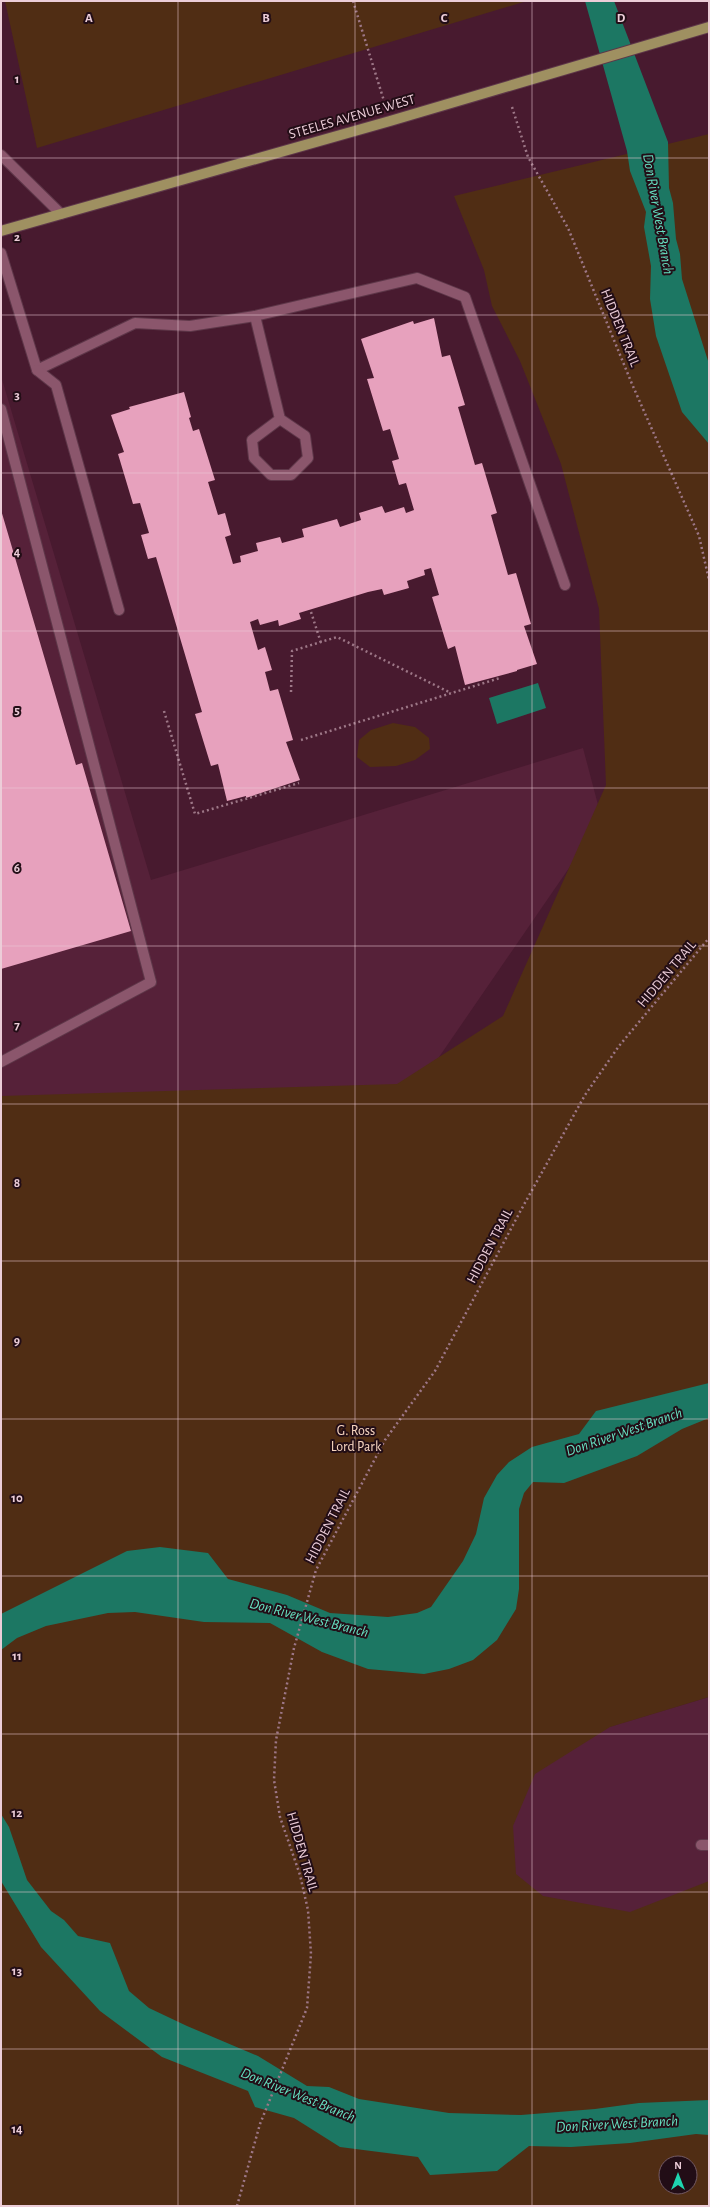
<svg xmlns="http://www.w3.org/2000/svg" width="710" height="2207" viewBox="0 0 710 2207" font-family="'Alegreya Sans',sans-serif">
	<rect width="100%" height="100%" fill="#481a2f"/>
	<g fill="#562139">
		<polygon points="1,376 151,880 583,748 602,820 415,1092 1,1102"/>
		<polygon points="709,1697 709,1923 531,1912 489,1840 509,1757"/>
	</g>
	<g fill="#502d14" fill-rule="evenodd">
		<polygon points="5,1 527,1 37,148"/>
		<path d="M709,134v1563l-99,30 -75,47 -22,52 3,48 27,22 87,16 79,-31v325h-708v-1110l396,-12 106,-68 103,-231 -7,-176 -38,-145 -41,-103 -28,-55 -8,-36 -30,-74zM666,2163h24v24h-24z"/>
		<polygon points="393,723 415,727 429,738 430,749 415,760 396,766 370,767 357,757 359,740 371,730"/>
	</g>
	<g fill="#1c7763">
		<polygon points="585,1 614,1 668,142 669,188 673,203 676,239 680,254 682,279 709,364 709,444 682,412 656,336 650,299 651,266 644,227 646,212 630,171 627,151"/>
		<polygon points="538,683 546,708 497,724 489,698"/>
		<polygon points="709,1383 709,1418 682,1429 637,1456 564,1483 533,1482 524,1493 519,1509 519,1589 516,1609 497,1640 473,1660 449,1669 424,1674 368,1669 322,1652 270,1623 204,1622 135,1612 108,1613 46,1626 17,1638 1,1650 1,1614 127,1551 160,1547 208,1553 228,1579 287,1595 330,1613 388,1617 417,1613 431,1607 463,1561 476,1534 484,1498 497,1475 509,1462 532,1447 579,1434 596,1411"/>
		<polygon points="1,1814 9,1827 27,1880 51,1911 64,1920 78,1936 110,1943 129,1991 149,2008 187,2026 258,2056 307,2086 329,2087 359,2099 449,2113 521,2115 595,2109 639,2103 709,2100 709,2135 696,2134 630,2143 571,2147 529,2146 497,2171 430,2175 418,2157 340,2147 294,2118 255,2107 248,2091 162,2057 100,2011 41,1947 1,1881"/>
	</g>
	<g fill="#e7a1bd">
		<polygon points="434,318 442,357 450,355 465,405 458,407 475,465 482,463 497,513 491,515 508,575 516,573 531,624 524,626 537,664 517,670 517,671 465,685 455,646 448,649 432,597 439,595 431,568 424,570 425,575 407,581 409,588 384,595 382,589 368,592 299,613 301,619 279,626 278,620 260,625 258,619 250,622 258,650 265,647 272,670 265,672 270,691 278,689 293,740 286,742 300,780 246,798 246,796 227,801 218,764 211,766 195,714 202,712 156,557 148,559 141,535 149,533 140,503 133,504 118,454 124,452 111,415 130,409 129,407 184,392 191,417 189,418 193,431 199,429 215,480 208,482 218,515 225,513 231,535 225,537 233,564 241,562 240,556 258,551 256,543 280,537 282,543 304,537 302,529 337,519 340,527 361,520 359,513 382,506 385,513 404,507 406,513 414,510 406,483 399,485 392,461 399,459 390,429 383,431 367,379 374,378 361,339 413,321 414,324"/>
		<polygon points="1,510 76,765 82,763 131,931 1,969"/>
	</g>
	<g fill="none" stroke-linecap="round" stroke-linejoin="round">
		<defs>
			<g id="minor">
				<polyline points="1,155 61,214"/>
				<polyline points="1,253 37,370 135,323 190,326 255,316 417,278 465,297 565,585"/>
				<polyline points="255,316 280,419 305,436 308,458 291,475 271,475 254,458 252,440 280,419"/>
				<polyline points="37,370 56,385 119,610"/>
				<polyline points="1,409 151,982 1,1062"/>
				<polyline points="701,1845 709,1845"/>
			</g>
			<polyline id="major" points="1,231 390,121 709,27"/>
		</defs>
		<use href="#minor" stroke="#5e3749" stroke-width="12"/>
		<use href="#major" stroke="#5e3749" stroke-width="12"/>
		<g stroke="#9d7787" stroke-width="2.5" stroke-dasharray="2 3" stroke-linecap="butt">
			<polyline points="353,1 384,101"/>
			<polyline points="512,107 528,157 568,228 632,384 699,536 709,580"/>
			<polyline points="311,612 321,643"/>
			<polyline points="291,692 292,651 337,637 451,693"/>
			<polyline points="164,711 195,814 299,783"/>
			<polyline points="301,740 500,678"/>
			<polyline points="237,2206 260,2124 307,2008 311,1954 308,1910 300,1875 280,1817 274,1780 276,1740 294,1648 316,1570 385,1440 435,1371 521,1210 585,1095 619,1046 709,938"/>
		</g>
		<use href="#minor" stroke="#8b566c" stroke-width="10"/>
		<use href="#major" stroke="#9f9061" stroke-width="10"/>
	</g>
	<path fill="none" stroke="#eccdd8" stroke-width="1" stroke-opacity="0.55" d="M178,1v2205M355,1v2205M532,1v2205M1,158h708M1,315h708M1,473h708M1,631h708M1,788h708M1,946h708M1,1104h708M1,1261h708M1,1419h708M1,1576h708M1,1734h708M1,1892h708M1,2049h708"/>
	<g text-anchor="middle" dominant-baseline="central" stroke-width="4" stroke-linejoin="round" paint-order="stroke">
		<g font-size="14" fill="#eccdd8" stroke="#220d16">
			<text transform="translate(352 117) rotate(-16)">STEELES AVENUE WEST</text>
			<text transform="translate(620 328) rotate(68)">HIDDEN TRAIL</text>
			<text transform="translate(667 974) rotate(-50)">HIDDEN TRAIL</text>
			<text transform="translate(490 1246) rotate(-62)">HIDDEN TRAIL</text>
			<text transform="translate(328 1526) rotate(-63)">HIDDEN TRAIL</text>
			<text transform="translate(302 1852) rotate(74)">HIDDEN TRAIL</text>
		</g>
		<g font-size="14" fill="#f7d5c0" stroke="#220d16">
			<text x="356" y="1431">G. Ross<tspan x="356" dy="16">Lord Park</tspan></text>
		</g>
		<g font-size="15" font-style="italic" fill="#66e0c1" stroke="#220d16">
			<text transform="translate(658 214) rotate(80)">Don River West Branch</text>
			<text transform="translate(624 1432) rotate(-19)">Don River West Branch</text>
			<text transform="translate(309 1618) rotate(14)">Don River West Branch</text>
			<text transform="translate(298 2095) rotate(22)">Don River West Branch</text>
			<text transform="translate(617 2124) rotate(-3)">Don River West Branch</text>
		</g>
	</g>
	<g font-size="13" text-anchor="middle" font-weight="bold" fill="#eccdd8" stroke="#220d16" stroke-width="4" stroke-linejoin="round" paint-order="stroke">
		<text x="89" y="22">A</text>
		<text x="266" y="22">B</text>
		<text x="444" y="22">C</text>
		<text x="621" y="22">D</text>
		<text x="17" y="83">1</text>
		<text x="17" y="241">2</text>
		<text x="17" y="399">3</text>
		<text x="17" y="556">4</text>
		<text x="17" y="714">5</text>
		<text x="17" y="872">6</text>
		<text x="17" y="1029">7</text>
		<text x="17" y="1187">8</text>
		<text x="17" y="1345">9</text>
		<text x="17" y="1502">10</text>
		<text x="17" y="1660">11</text>
		<text x="17" y="1817">12</text>
		<text x="17" y="1975">13</text>
		<text x="17" y="2133">14</text>
	</g>
	<rect width="710" height="2207" fill="none" stroke="#eccdd8" stroke-width="4"/>
	<g transform="translate(678 2175)"><circle r="19" fill="#220d16" stroke="#735a64"/>
	<path d="M0-3L7 15L0 10L-7 15Z" fill="#1ed5b0"/>
	<text y="-6" font-size="11" font-weight="bold" text-anchor="middle" fill="#eccdd8">N</text>
	</g>
</svg>
